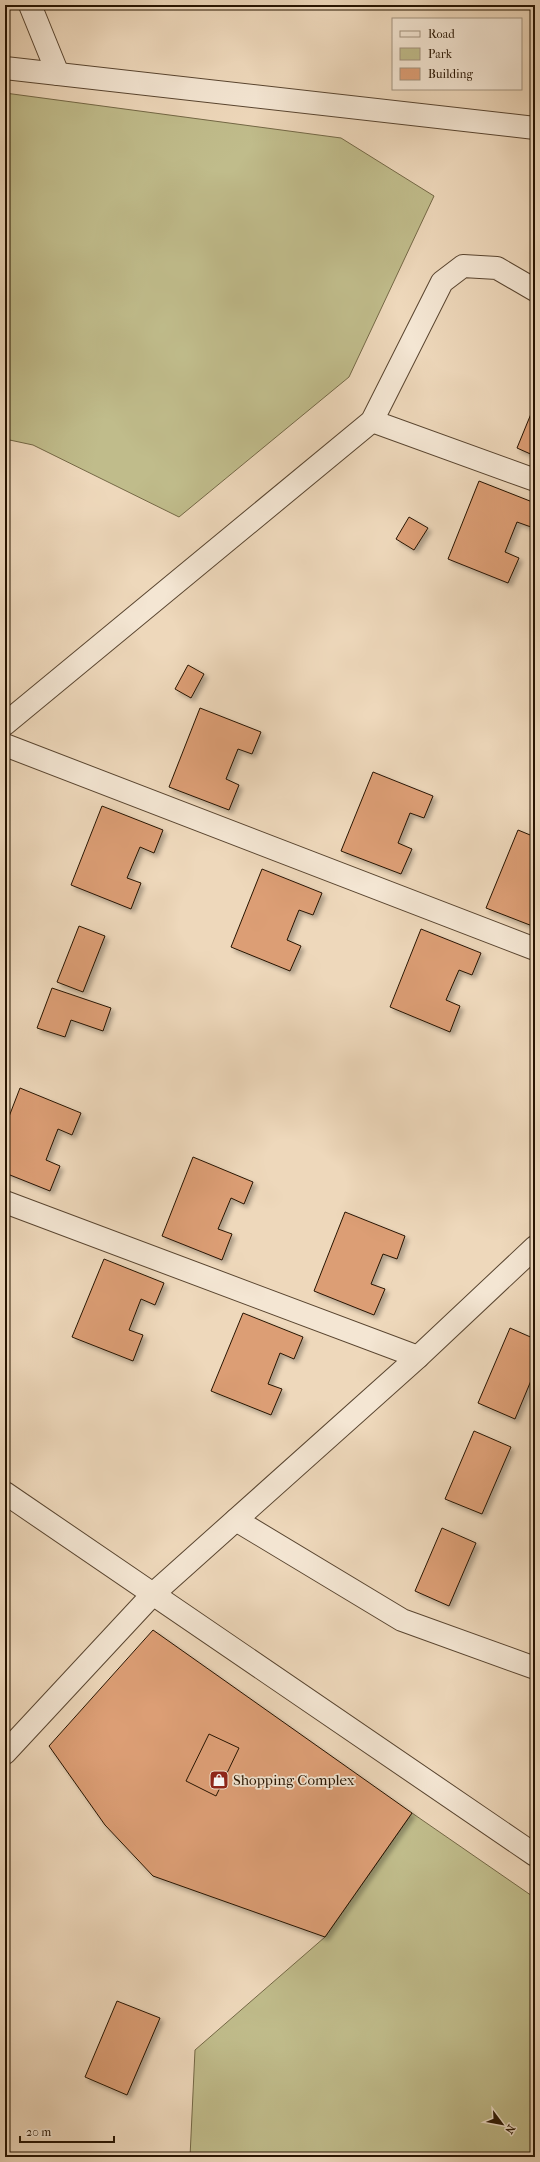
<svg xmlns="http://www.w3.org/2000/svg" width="540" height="2162" viewBox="0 0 540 2162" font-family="'IM FELL French Canon',serif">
	<defs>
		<filter id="shadow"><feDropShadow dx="3.5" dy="3.5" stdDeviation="2" flood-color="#0004"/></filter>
	</defs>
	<rect width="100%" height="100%" fill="#eed8bb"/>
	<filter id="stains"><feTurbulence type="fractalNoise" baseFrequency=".005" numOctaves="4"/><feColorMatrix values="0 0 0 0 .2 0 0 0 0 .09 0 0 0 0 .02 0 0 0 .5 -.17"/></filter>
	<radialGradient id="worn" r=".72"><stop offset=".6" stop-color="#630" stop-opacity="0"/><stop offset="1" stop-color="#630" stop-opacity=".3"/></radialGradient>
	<g fill="#c0bc8b" stroke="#746846">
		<polygon points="5,93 341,138 434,196 349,377 179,517 33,445 5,439"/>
		<polygon points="412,1813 535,1898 535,2157 190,2157 195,2050 325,1937"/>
	</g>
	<g fill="#dc9e75" stroke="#271401" filter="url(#shadow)">
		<polygon points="535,404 535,456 517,448"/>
		<polygon points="479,481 535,503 535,516 531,527 517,522 505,552 519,558 508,583 448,559"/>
		<polygon points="409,517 428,528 414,550 396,539"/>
		<polygon points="188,665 204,674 191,698 175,689"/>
		<polygon points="200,708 261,732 252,754 238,749 226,779 239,785 229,810 169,787"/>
		<polygon points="373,772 433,796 424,818 410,813 398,843 412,849 401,874 341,851"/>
		<polygon points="102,806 163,830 154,853 140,847 127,878 141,883 131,909 71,885"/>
		<polygon points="518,830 535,837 535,927 486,908"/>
		<polygon points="262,869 322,893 313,915 299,910 287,940 301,946 290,971 231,947"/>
		<polygon points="79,926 105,936 83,992 57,982"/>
		<polygon points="421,929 481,953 472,975 459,970 446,1000 460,1006 450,1032 390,1007"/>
		<polygon points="52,988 111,1008 103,1031 71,1020 65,1037 37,1028"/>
		<polygon points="20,1088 81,1113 72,1135 58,1129 46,1160 60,1166 50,1191 5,1173 5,1127"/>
		<polygon points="193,1157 253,1182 244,1204 231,1198 218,1229 232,1234 222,1260 162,1236"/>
		<polygon points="345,1212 405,1236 397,1259 383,1254 371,1284 385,1289 374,1315 314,1291"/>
		<polygon points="104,1259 164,1283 155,1305 141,1299 129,1330 143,1335 133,1361 72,1337"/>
		<polygon points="243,1313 303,1337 294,1359 280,1353 268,1384 282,1389 271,1415 211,1391"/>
		<polygon points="510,1328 535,1339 535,1371 515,1419 478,1403"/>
		<polygon points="474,1431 511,1447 482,1514 445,1499"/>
		<polygon points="442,1528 476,1543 449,1606 415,1591"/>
		<polygon points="153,1630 412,1813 325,1937 153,1876 105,1825 49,1746"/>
		<polygon points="209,1734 239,1748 216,1796 186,1781"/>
		<polygon points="117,2001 160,2018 127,2095 85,2077"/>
	</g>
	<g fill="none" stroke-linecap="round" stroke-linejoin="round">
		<defs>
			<g id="minor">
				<polyline points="30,5 58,74"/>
				<polyline points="5,68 535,128"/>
				<polyline points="372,421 535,480"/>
				<polyline points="5,724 372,421 442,282 463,266 497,268 535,290"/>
				<polyline points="5,745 535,949"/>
				<polyline points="5,1202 418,1357"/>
				<polyline points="5,1493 535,1855"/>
				<polyline points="236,1520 402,1620 535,1668"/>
				<polyline points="5,1753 153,1594 418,1357 535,1247"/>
			</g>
		</defs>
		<use href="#minor" stroke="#594530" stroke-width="24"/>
		<use href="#minor" stroke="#f4e6d3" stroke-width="22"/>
	</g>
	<defs>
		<symbol id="shop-square" viewBox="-11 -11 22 22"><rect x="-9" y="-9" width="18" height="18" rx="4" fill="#8f2418" stroke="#f4e6d3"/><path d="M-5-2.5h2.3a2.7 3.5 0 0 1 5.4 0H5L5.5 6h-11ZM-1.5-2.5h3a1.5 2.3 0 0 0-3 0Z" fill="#fff"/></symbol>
	</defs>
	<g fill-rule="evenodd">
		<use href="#shop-square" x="208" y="1769" width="22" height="22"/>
	</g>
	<g text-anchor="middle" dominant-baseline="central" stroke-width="3.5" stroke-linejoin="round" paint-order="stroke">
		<g font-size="15" fill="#271401" stroke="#f4e6d3" text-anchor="start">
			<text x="233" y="1780">Shopping Complex</text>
		</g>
	</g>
	<rect width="540" height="2162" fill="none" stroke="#eed8bb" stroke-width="20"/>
	<rect x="6" y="6" width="528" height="2150" fill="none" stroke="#271401" stroke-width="2"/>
	<rect x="10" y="10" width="520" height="2142" fill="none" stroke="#271401"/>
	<rect x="392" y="18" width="130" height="72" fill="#f4e6d3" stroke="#a2927f"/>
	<rect x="400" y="31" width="20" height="6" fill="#f4e6d3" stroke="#a2927f"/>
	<text x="428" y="38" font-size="12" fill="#271401">Road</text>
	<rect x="400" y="48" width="20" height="12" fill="#c0bc8b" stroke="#a2927f"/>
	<text x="428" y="58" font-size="12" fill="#271401">Park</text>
	<rect x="400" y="68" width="20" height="12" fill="#dc9e75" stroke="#a2927f"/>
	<text x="428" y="78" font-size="12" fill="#271401">Building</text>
	<g transform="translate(502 2124) rotate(122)" stroke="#f4e6d3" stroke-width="3" paint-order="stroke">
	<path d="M0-3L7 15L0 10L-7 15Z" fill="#271401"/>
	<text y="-6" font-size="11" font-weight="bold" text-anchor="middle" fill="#271401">N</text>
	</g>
	<path d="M20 2136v6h94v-6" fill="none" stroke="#271401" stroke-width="2"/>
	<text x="26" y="2136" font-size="12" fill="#271401" stroke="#f4e6d3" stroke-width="3" paint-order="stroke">20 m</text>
	<rect width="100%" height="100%" filter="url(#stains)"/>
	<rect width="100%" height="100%" fill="url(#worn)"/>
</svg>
